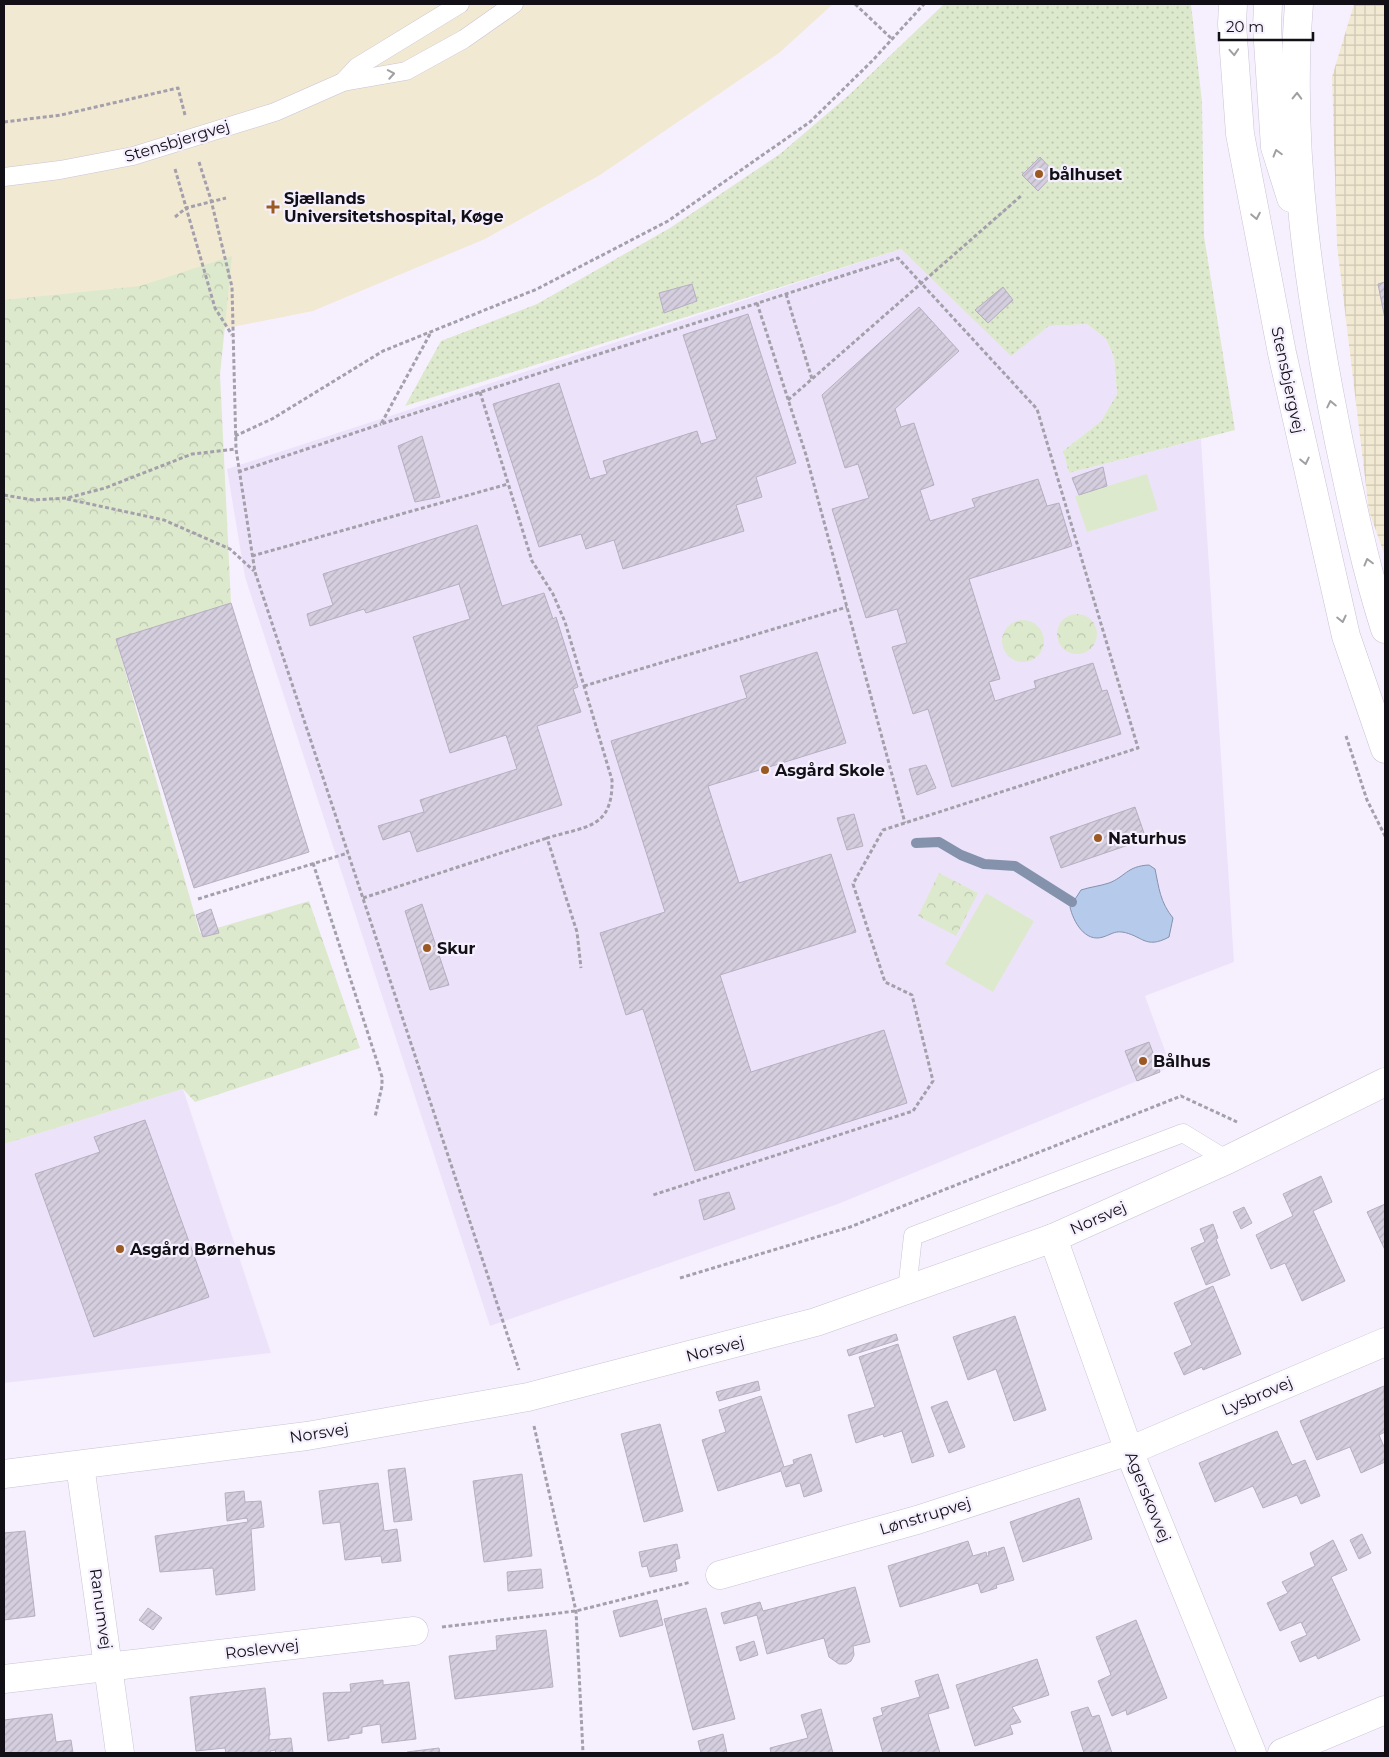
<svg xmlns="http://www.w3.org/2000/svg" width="1389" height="1757" viewBox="0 0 1389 1757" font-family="Montserrat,sans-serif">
	<defs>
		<pattern id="industrial-grid" width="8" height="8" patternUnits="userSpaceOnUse" patternTransform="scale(1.25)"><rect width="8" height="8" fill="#f2e9d3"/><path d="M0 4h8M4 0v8" fill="none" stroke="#cec7b4"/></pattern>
		<pattern id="grass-dots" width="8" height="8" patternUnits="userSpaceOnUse" patternTransform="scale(1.25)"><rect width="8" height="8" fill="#dde9cd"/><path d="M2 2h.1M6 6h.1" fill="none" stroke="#bdc7af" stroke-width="1.8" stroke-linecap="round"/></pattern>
		<pattern id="forest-crowns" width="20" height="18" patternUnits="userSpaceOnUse" patternTransform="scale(1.25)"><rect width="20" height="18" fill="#dde9cd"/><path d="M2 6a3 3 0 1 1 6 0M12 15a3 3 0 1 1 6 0" fill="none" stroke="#bdc7af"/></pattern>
		<pattern id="building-hatch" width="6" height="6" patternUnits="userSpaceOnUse" patternTransform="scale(1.25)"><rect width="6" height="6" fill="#d5cedf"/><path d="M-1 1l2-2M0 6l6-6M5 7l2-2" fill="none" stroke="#b6b0bf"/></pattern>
	</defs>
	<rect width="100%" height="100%" fill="#f6f0fe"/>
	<g fill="#ece3fb">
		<polygon points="901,249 1011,355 1049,326 1087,324 1106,339 1114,357 1117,394 1101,421 1063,451 1069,473 1201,439 1234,962 1145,996 1171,1067 838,1204 490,1326 245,577 227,469"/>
		<polygon points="183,1089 271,1353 4,1383 4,1144"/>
	</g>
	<polygon fill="url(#industrial-grid)" points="1354,4 1385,4 1385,556 1369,511 1337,245 1332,77"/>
	<polygon fill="#f2e9d3" points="4,4 833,4 779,53 600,175 485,239 313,311 106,352 4,357"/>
	<polygon fill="url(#grass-dots)" points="944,4 1191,4 1202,102 1204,236 1235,430 1069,473 1063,451 1101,421 1117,394 1114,357 1106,339 1087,324 1049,326 1011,356 901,249 405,406 441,341 537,304 670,228 780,154 849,95"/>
	<g fill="url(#forest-crowns)">
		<polygon points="232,256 220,375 231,603 116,639 200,933 309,901 360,1048 195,1102 183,1089 4,1144 4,300 140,286"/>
		<circle cx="1077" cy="634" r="20"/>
		<circle cx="1023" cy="641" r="21"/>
		<polygon points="939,873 978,893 956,936 918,916"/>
	</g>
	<g fill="#dde9cd">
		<polygon points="1147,474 1158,510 1087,532 1075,496"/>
		<polygon points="986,893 1034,921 993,992 945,964"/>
	</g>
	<path fill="#b6caec" stroke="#8592ac" d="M1149,865l6,4c4,19 5,33 18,49l-4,19c-24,13 -27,-2 -47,-5 -8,-1 -12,3 -19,5 -18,6 -30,-16 -33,-30l11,-17c9,-3 19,-4 28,-7 16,-6 18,-17 40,-18z"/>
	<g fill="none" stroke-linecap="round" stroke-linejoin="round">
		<polyline stroke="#8592ac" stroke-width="10" points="916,843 939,842 961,855 984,864 1015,866 1072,902"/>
	</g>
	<g fill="url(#building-hatch)" stroke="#b6afc0">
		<polygon points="1040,157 1055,173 1038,191 1022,175"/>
		<polygon points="1385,282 1385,319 1378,284"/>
		<polygon points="692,284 697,301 664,313 659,293"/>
		<polygon points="1003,287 1013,300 988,323 975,310"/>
		<polygon points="919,307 959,351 895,409 901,427 914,423 934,485 920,490 930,521 975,507 972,499 1038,479 1047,506 1059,503 1072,546 969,579 1000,679 989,682 995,701 1036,688 1034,681 1093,663 1102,691 1107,690 1121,734 952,787 928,709 913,714 892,647 907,643 897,609 866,618 832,509 869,498 858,464 845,468 822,395"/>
		<polygon points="748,314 796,463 756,477 762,497 736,505 744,531 623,569 614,540 586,549 581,534 539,547 493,404 559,383 590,479 607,474 603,461 697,431 701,444 717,439 683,335"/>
		<polygon points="422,436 440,497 415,502 398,446"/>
		<polygon points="1103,467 1107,486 1079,495 1072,478"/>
		<polygon points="477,525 502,606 544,593 553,619 556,617 578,687 573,689 581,712 537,726 562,805 417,852 410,831 383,840 378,826 424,812 420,800 517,769 506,735 450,753 413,637 470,619 459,584 366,613 364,609 310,626 307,614 333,605 323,574"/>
		<polygon points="231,603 309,852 194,888 116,639"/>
		<polygon points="817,652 846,743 708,786 739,883 831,854 856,932 720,975 751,1072 884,1030 907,1103 695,1171 643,1009 626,1015 600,933 665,912 611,741 747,698 740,676"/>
		<polygon points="926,765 936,788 917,795 909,769"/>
		<polygon points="1135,807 1146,839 1061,868 1050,837"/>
		<polygon points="854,814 863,846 847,850 837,818"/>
		<polygon points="422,904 449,985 430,990 405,911"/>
		<polygon points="211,909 219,933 203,937 196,915"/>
		<polygon points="1149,1042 1160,1072 1137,1081 1125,1051"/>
		<polygon points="145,1120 209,1297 94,1337 35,1174 100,1152 94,1137"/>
		<polygon points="1321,1176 1332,1202 1313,1211 1345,1281 1302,1301 1285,1263 1271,1269 1256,1235 1293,1216 1283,1194"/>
		<polygon points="729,1192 735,1209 704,1220 699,1200"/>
		<polygon points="1385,1204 1385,1250 1367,1212"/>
		<polygon points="1244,1207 1252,1223 1241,1229 1233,1212"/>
		<polygon points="1213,1224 1218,1238 1216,1239 1230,1275 1206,1285 1191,1248 1205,1242 1200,1229"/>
		<polygon points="1213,1286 1241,1354 1203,1370 1202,1367 1184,1375 1174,1353 1192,1345 1174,1303"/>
		<polygon points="1015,1316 1046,1410 1014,1421 996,1369 968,1380 953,1337"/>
		<polygon points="896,1334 898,1340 849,1356 847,1350"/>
		<polygon points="898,1344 934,1456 912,1463 902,1431 884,1437 883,1434 856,1443 848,1415 875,1407 859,1357"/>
		<polygon points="758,1381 760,1390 719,1401 716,1392"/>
		<polygon points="1384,1386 1385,1432 1379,1435 1385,1449 1385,1462 1361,1473 1350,1447 1317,1460 1300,1421"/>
		<polygon points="761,1396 784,1467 794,1464 793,1460 811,1454 822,1491 804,1497 800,1483 786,1487 781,1471 718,1491 702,1440 726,1432 719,1410"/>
		<polygon points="947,1401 965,1447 949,1453 931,1407"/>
		<polygon points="660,1424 683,1511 644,1522 621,1434"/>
		<polygon points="1277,1431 1292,1465 1305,1460 1320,1496 1301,1504 1297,1495 1263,1508 1253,1486 1215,1502 1199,1463"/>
		<polygon points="405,1468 412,1520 394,1522 388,1470"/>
		<polygon points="522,1474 532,1556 484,1562 473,1481"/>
		<polygon points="378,1483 384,1531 397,1529 401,1561 382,1563 381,1556 345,1560 340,1522 323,1524 319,1491"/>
		<polygon points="244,1491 245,1502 261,1501 264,1527 251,1529 255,1590 216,1595 213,1568 160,1572 155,1536 248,1522 247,1518 227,1521 225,1493"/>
		<polygon points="1079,1498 1092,1539 1023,1562 1010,1522"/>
		<polygon points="25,1531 35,1616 4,1620 4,1533"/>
		<polygon points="1362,1534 1371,1553 1359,1559 1350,1540"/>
		<polygon points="1333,1540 1347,1570 1331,1577 1360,1640 1318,1659 1316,1655 1300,1662 1291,1642 1307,1635 1301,1622 1280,1631 1267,1603 1288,1593 1282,1582 1315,1566 1310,1553"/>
		<polygon points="968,1541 973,1556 986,1552 987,1556 989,1556 988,1552 1004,1547 1014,1580 996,1585 997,1588 981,1593 978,1583 900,1607 888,1566"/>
		<polygon points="677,1544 680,1558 675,1560 677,1571 650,1577 647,1566 642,1567 639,1552"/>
		<polygon points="541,1569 543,1588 508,1591 507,1572"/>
		<polygon points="855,1587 870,1642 853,1646 854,1655 851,1661 846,1664 839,1664 829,1657 824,1638 767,1654 757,1615 724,1624 721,1613 760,1602 763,1611"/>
		<polygon points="657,1600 663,1625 620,1637 613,1611"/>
		<polygon points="148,1608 162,1618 153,1630 139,1620"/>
		<polygon points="706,1608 735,1719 693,1730 664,1619"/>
		<polygon points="1136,1620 1167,1698 1127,1715 1126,1710 1112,1716 1098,1681 1111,1675 1096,1637"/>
		<polygon points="546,1630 553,1687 455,1699 449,1656 497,1650 496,1636"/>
		<polygon points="754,1641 758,1655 740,1661 736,1647"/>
		<polygon points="1037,1659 1049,1695 1012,1707 1021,1722 1010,1725 1013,1734 975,1746 956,1685"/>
		<polygon points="938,1674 949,1708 928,1714 940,1753 883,1753 873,1718 883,1715 881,1708 920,1697 915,1681"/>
		<polygon points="383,1680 383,1685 409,1682 416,1739 382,1743 380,1724 362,1727 362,1733 349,1735 349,1738 328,1741 323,1693 351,1692 350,1684"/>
		<polygon points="265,1688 270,1735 269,1735 269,1740 291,1738 293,1753 276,1753 275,1750 270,1751 271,1753 226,1753 225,1748 196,1751 190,1697"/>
		<polygon points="1088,1707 1092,1717 1099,1715 1112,1753 1084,1753 1071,1712"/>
		<polygon points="821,1709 833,1753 771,1753 770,1748 808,1738 801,1715"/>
		<polygon points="52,1714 56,1742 71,1740 73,1753 4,1753 4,1720"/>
		<polygon points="723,1734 727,1753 701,1753 698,1741"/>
		<polygon points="439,1748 440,1753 407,1753 407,1752"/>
	</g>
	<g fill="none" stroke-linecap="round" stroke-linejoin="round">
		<defs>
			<g id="lane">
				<polyline points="343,82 357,67 460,4"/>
				<polyline points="4,177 60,170 133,156 275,112 343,82 406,71 464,39 514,4"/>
				<polyline points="907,1290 913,1236 1183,1133 1227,1160"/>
			</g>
			<g id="street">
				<polyline points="1053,1238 1129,1451 1252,1753"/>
				<polyline points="80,1465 120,1753"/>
				<polyline points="720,1575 917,1520 1129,1451 1385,1342"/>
				<polyline points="4,1679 414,1631"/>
				<polyline points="1282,1753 1385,1710"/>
			</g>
			<g id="secondary">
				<polyline points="1233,4 1232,24 1240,134 1282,353 1346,636 1385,749"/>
				<polyline points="1268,4 1267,27 1275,147 1291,198"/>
				<path d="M1299,4c-12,146 11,295 40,438 13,61 27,128 46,187"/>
				<polyline points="4,1474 307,1436 528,1397 816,1322 1053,1238 1227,1160 1385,1082"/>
			</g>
		</defs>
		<use href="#lane" stroke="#cac3d4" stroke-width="19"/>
		<use href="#street" stroke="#cac3d4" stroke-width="29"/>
		<use href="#secondary" stroke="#cac3d4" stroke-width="29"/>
		<g stroke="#a4a0ab" stroke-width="3" stroke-dasharray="4 2.5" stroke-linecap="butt">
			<polyline points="855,4 892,39"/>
			<polyline points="4,122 61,115 178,88 185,115"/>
			<polyline points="199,162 211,200 232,287 236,449 255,572 519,1370"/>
			<polyline points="175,169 215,308 232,335"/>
			<polyline points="175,217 186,208 226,198"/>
			<polyline points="786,294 812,379"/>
			<polyline points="757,303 806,455 905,823"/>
			<polyline points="430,334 381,424 898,258 1037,409 1138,748 883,830 853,884 885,982 912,995 933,1081 913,1111 653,1195"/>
			<path d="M480,392l52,169 21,33 12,28 47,158c1,49 -26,46 -65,58l30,94 4,36"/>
			<polyline points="788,400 1022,195"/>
			<polyline points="235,436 272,419 383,351 537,289 668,221 810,122 873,60 924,4"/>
			<polyline points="238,472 381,424"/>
			<polyline points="4,495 33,500 67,498 105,488 192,454 236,449"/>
			<polyline points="67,499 164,520 230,549 254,571"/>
			<polyline points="252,556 508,484"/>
			<polyline points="584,686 847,607"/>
			<polyline points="1346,736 1367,800 1385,836"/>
			<polyline points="313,863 382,1077 382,1086 375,1117"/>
			<polyline points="363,898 547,838"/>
			<polyline points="198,899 348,853"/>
			<polyline points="680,1278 850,1227 1181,1096 1237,1122"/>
			<polyline points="534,1426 576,1611 583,1753"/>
			<polyline points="442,1627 576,1611 691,1582"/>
		</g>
		<use href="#lane" stroke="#fff" stroke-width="18"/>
		<use href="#street" stroke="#fff" stroke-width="28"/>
		<use href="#secondary" stroke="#fff" stroke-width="28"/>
	</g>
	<defs><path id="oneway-chevron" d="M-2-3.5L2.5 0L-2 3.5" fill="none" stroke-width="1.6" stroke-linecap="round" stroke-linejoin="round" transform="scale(1.25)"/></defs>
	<g stroke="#a09fa2">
		<use href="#oneway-chevron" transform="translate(1234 52) rotate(86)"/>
		<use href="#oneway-chevron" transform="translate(391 74) rotate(-10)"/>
		<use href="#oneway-chevron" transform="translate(1297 96) rotate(-89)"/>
		<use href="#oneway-chevron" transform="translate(1277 153) rotate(-106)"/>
		<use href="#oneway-chevron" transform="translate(1256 216) rotate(79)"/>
		<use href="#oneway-chevron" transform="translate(1331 404) rotate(-102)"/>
		<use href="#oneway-chevron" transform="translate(1305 461) rotate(78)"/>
		<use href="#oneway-chevron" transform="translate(1368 562) rotate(-105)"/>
		<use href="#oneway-chevron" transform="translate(1342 619) rotate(77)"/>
	</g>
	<g fill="#9a5a22" stroke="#f6f0fe" stroke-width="2">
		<circle cx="1039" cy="174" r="5"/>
		<path d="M270.5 199.5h5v5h5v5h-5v5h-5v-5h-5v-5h5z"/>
		<circle cx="765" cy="770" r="5"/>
		<circle cx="1098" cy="838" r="5"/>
		<circle cx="427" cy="948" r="5"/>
		<circle cx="1143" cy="1061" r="5"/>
		<circle cx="120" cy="1249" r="5"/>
	</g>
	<g text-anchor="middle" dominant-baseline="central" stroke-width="4.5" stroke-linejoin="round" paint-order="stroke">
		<g font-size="16" fill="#121016" stroke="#f6f0fe">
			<text transform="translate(177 141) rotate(-17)">Stensbjergvej</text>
			<text transform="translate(1288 380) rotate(78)">Stensbjergvej</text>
			<text transform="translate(1098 1218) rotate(-24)">Norsvej</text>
			<text transform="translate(715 1349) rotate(-15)">Norsvej</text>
			<text transform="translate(1257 1396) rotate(-23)">Lysbrovej</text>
			<text transform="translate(319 1433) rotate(-9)">Norsvej</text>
			<text transform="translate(1148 1497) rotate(68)">Agerskovvej</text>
			<text transform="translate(925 1516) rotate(-17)">Lønstrupvej</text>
			<text transform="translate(101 1609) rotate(82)">Ranumvej</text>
			<text transform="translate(262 1649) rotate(-7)">Roslevvej</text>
		</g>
		<g font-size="16" font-weight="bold" fill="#121016" stroke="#f6f0fe" text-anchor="start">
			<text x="1049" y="174">bålhuset</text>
			<text x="284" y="198">Sjællands<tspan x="284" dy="18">Universitetshospital, Køge</tspan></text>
			<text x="775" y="770">Asgård Skole</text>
			<text x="1108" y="838">Naturhus</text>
			<text x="437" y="948">Skur</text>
			<text x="1153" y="1061">Bålhus</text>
			<text x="130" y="1249">Asgård Børnehus</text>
		</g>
	</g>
	<rect width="1389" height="1757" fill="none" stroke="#121016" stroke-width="10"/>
	<path d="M1219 32v8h94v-8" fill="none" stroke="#121016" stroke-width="2.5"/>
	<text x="1226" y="32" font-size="15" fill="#121016" stroke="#f6f0fe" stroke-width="4" paint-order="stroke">20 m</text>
</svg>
